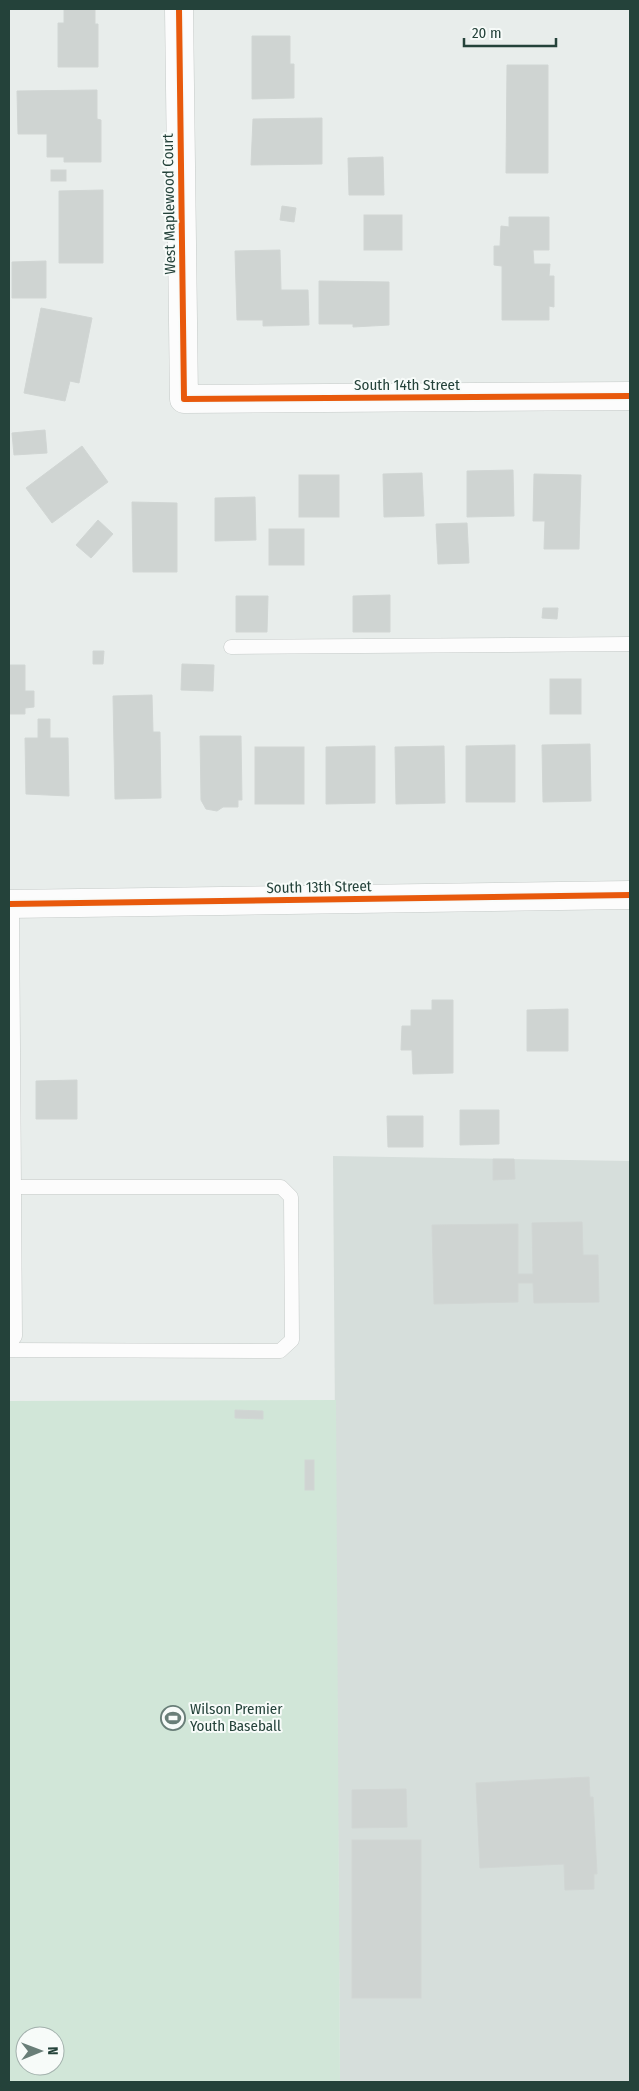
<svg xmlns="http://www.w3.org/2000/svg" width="639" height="2091" viewBox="0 0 639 2091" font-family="'Fira Sans Condensed',sans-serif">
	<rect width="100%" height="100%" fill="#e8edeb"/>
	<polygon fill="#d6dedb" points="333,1156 630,1161 630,2082 340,2082"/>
	<path fill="#d1e6d8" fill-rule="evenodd" d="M336,1400l4,682h-331v-681zM25,2036h30v30h-30z"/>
	<g fill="#cfd4d2" stroke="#d1d6d4">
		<polygon points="64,9 95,9 95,24 98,24 98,67 58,67 58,23 64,23"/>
		<polygon points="252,36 290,36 290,64 294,64 294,98 252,99"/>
		<polygon points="507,65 548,65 548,173 506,173"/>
		<polygon points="97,90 97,119 101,120 101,162 64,162 64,157 47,157 47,134 18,134 17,91"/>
		<polygon points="322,118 322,164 251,165 253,119"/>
		<polygon points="383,157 384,195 349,195 348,158"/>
		<rect x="51" y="170" width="15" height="11"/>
		<polygon points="103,190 103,263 59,263 59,191"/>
		<polygon points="282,206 296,208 294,222 280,220"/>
		<rect x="364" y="215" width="38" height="35"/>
		<polygon points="509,217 549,217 549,250 533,250 534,264 550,264 549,276 554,276 554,307 549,306 549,320 502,320 502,266 494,265 494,246 500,246 501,226 509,227"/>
		<polygon points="280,250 281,290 308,290 309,325 263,326 263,320 237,320 235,251"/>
		<polygon points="46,261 46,298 12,298 12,262"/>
		<polygon points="319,281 389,282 389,325 353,327 353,324 319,324"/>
		<polygon points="41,308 92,318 79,383 70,381 65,401 24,393"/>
		<polygon points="45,430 47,453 14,455 12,433"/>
		<polygon points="82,446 108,482 52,523 26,488"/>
		<polygon points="513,470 514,516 467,517 467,471"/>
		<polygon points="422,473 424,516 384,517 383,474"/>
		<polygon points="534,474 581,475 579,549 544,549 545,521 533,521"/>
		<rect x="299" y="475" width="40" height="42"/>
		<polygon points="255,497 256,540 215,541 215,498"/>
		<polygon points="132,502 177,503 177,572 133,572"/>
		<polygon points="98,520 113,534 91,558 76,545"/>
		<polygon points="467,523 469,563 438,564 436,524"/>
		<rect x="269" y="529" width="35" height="36"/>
		<polygon points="390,595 390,632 353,632 353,596"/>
		<polygon points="236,596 268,596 267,632 236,632"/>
		<polygon points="543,608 558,608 557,619 542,618"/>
		<polygon points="93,651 104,651 103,664 93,664"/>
		<polygon points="182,664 214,665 213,691 181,690"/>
		<polygon points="9,665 25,665 25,691 34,691 34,707 25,708 25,714 9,714"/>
		<rect x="550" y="679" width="31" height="35"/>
		<polygon points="152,695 153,732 160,732 161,798 115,799 113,696"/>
		<polygon points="38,719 50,719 50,738 68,738 69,796 26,794 25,738 38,738"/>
		<polygon points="200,736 241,736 242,800 238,800 238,807 223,807 217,811 206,809 201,800"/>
		<polygon points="590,744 591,801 543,802 542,745"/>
		<polygon points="515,745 515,802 466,802 466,746"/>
		<polygon points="375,746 375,803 326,804 326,747"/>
		<polygon points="444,746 445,803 396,804 395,747"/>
		<rect x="255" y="747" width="49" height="57"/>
		<polygon points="432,1000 453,1000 453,1073 413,1074 412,1050 401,1050 402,1026 411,1026 411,1010 432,1010"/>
		<polygon points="568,1009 568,1051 527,1051 527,1010"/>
		<polygon points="77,1080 77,1119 36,1119 36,1081"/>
		<polygon points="460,1110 499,1110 499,1144 460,1145"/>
		<polygon points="387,1116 423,1116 423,1147 388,1147"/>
		<polygon points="493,1159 514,1159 515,1179 493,1180"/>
		<polygon points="582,1222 583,1255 598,1255 599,1302 534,1303 533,1283 518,1283 518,1302 434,1304 432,1225 518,1224 518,1274 533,1274 532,1223"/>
		<polygon points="235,1410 263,1411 263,1419 235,1418"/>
		<rect x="305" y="1460" width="9" height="30"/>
		<polygon points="589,1777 590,1797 593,1797 597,1874 594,1874 594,1889 565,1890 564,1864 480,1868 476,1783"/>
		<polygon points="406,1789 407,1827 352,1828 352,1790"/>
		<rect x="352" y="1840" width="69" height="158"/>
	</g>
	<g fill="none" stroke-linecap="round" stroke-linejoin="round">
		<defs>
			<g id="service">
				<polyline points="231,647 630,644"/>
				<polyline points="9,1345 15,1336 12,904"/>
				<polyline points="9,1350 280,1351 292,1340 291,1197 281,1187 13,1187"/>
			</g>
			<polyline id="minor" points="179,9 184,399 630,396"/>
			<polyline id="tertiary" points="9,904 630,895"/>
		</defs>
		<use href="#service" stroke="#c5cac8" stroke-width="15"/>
		<use href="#minor" stroke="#c5cac8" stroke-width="29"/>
		<use href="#tertiary" stroke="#c5cac8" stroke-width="29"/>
		<use href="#service" stroke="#fcfcfc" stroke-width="14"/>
		<use href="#minor" stroke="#fcfcfc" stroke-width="28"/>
		<use href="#tertiary" stroke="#fcfcfc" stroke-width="28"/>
		<defs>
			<g id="cycleway">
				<polyline points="179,9 184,399 630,396"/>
				<polyline points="9,904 630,895"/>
			</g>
		</defs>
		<use href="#cycleway" stroke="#f7fbf9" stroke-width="9"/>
		<use href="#cycleway" stroke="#e8590c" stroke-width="6"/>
	</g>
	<defs>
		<symbol id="stadium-ring" viewBox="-11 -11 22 22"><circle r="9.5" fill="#f7fbf9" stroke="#697e78" stroke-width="1.5"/><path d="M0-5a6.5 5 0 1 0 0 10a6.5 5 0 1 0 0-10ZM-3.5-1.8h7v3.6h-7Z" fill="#697e78"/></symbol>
	</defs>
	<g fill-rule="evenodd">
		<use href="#stadium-ring" x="159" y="1704" width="28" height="28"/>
	</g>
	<g text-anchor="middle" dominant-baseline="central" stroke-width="4" stroke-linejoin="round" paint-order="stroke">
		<g font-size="15" fill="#24423a" stroke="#f7fbf9">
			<text transform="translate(169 204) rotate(-91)">West Maplewood Court</text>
			<text x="407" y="385">South 14th Street</text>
			<text transform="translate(319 887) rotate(-1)">South 13th Street</text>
		</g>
		<g font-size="15" fill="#24423a" stroke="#f7fbf9" text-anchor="start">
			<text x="190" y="1709">Wilson Premier<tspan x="190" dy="17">Youth Baseball</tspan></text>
		</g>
	</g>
	<rect width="639" height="2091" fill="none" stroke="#24423a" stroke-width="20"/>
	<g transform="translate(40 2051) rotate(89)"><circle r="24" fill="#f7fbf9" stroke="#a3b1ad"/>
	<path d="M0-4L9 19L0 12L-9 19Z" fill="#697e78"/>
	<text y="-8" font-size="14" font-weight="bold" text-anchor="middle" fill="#24423a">N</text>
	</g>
	<path d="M464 38v8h92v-8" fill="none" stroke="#24423a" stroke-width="2.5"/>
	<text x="472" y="38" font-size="15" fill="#24423a" stroke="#f7fbf9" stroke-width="4" paint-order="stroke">20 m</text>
</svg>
